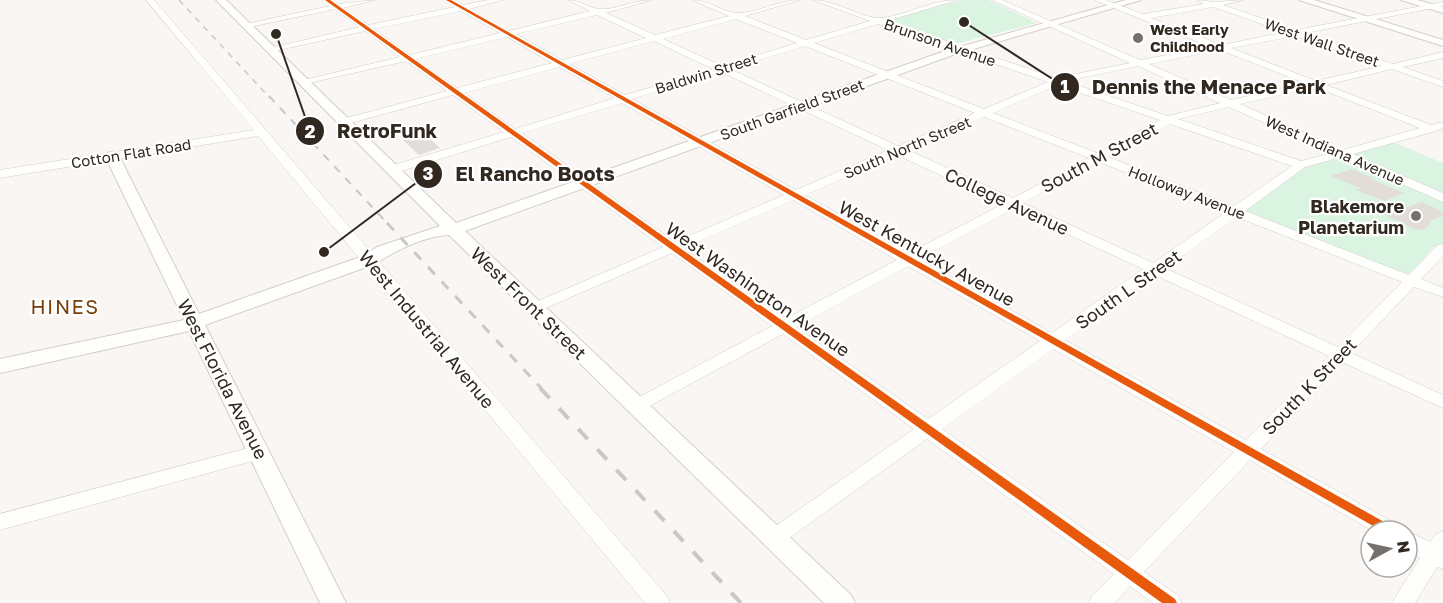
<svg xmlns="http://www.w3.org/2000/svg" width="1443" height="603" viewBox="0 0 1443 603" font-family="'Golos Text',sans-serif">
	<rect width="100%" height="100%" fill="#f9f6f4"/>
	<g fill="#daf4e1">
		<polygon points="962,0 989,0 1037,23 959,43 952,43 886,20"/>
		<polygon points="1388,140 1443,163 1443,250 1433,247 1408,277 1243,212 1311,163"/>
	</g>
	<g fill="#e2ddd8">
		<polygon points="424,134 440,148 419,155 403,140"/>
		<polygon points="1352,169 1373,178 1371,179 1404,193 1385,201 1355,190 1360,188 1331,176"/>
		<polygon points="1422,202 1443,212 1443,216 1431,220 1427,228 1423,230 1414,229 1385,215"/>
	</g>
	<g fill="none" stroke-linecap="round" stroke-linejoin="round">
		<defs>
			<g id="minor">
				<polygon points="146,0 154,0 667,596 670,603 645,603 258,136 0,178 0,170 254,130"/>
				<path d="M323,0h9l6,4 37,-4 -32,8 25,17 87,-18 -11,-7h10l9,5 25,-5h15l-34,9 40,22 81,-20 -22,-11c12,0 21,9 32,9 16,1 34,-9 52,-9l-46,13 49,22 74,-19 -37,-16c17,0 32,13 46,13 20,0 40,-13 62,-13l-55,16 61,24 64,-19 -57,-21c22,0 51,19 67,18 26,-2 50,-18 77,-18l-70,21 169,57 74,-15 -138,-63h10l138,60 71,-13 -117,-47h11l38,14 61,-10 -7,-4 17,2 29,-2 -20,5 73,25 147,-28v4l-137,27 87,31 50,-12v6l-40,9 40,14v6l-51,-18 -66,16 105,40 12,-3v6l-7,3 -83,23 90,39v9l-102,-45 -36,10 -60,44 164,64 29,-30 5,-1v12l-22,23 22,9v9l-29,-10 -63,66 92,42v13l-101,-46 -81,87 137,76 3,6h-28l-123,-71 -106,112 35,24 3,7h-29l-23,-17 -15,17h-26l3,-7 22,-22 -187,-135 -146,105 -7,3 -7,-3 -3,-6 3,-6 147,-103 -131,-95 -141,76 -6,2 -6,-2 -3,-4 3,-4 142,-76 -100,-73 -133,58h-10l-3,-3 3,-3 134,-58 -152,-110 -116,36h-8v-6l117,-35 -51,-37 -106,29h-8v-4l108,-29 -41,-30 -106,24v-4l100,-24 -35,-26 -95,21 -4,-3 94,-22 -25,-18 -90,19 -4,-3 89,-19zM1213,7l73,25 -64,13 -71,-27zM461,11l39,22 -90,22 -36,-26zM597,15l49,23 -84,22 -46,-26zM736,19l61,24 -75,23 -59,-27zM878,24l170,58 -64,27 -170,-66zM1295,36l87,30 -66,15 -85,-33zM507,37l45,26 -95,25 -42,-29zM654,41l59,28 -88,26 -56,-31zM805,46l170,67 -77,33 -168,-77zM1220,50l85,33 -74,17 -82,-36zM1138,66l82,37 -52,13 -103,-35zM559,67l56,31 -100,31 -51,-36zM721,72l167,78 -92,40 -164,-91zM1057,85l103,35 -63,33 -104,-40zM1315,87l105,41 -77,22 -103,-46zM622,103l162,92 -109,47 -153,-109zM1229,107l103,46 -31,8 -123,-42zM984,117l105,41 -76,40 -105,-48zM1170,124l122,42 -58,40 -126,-49zM897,155l106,49 -94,49 -104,-58zM1099,162l127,50 -73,51 -130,-60zM793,200l104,60 -112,59 -101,-71zM1013,209l130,60 -91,64 -132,-74zM1237,217l165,65 -64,65 -173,-79zM908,266l132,75 -112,78 -132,-92zM1155,275l174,81 -83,84 -181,-100zM1053,349l181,103 -106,108 -186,-131z"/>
				<polygon points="260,445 267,447 269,452 267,457 0,530 0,514"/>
				<polygon points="1407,531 1430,542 1436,534 1443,531 1443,569 1437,567 1415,603 1392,603 1420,558 1407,550"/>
			</g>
			<g id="major">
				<path d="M216,0h10l230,223 489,-172 181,-51h15l-188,55 -488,176 386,364 4,8h-31l-375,-368c-24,1 -53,15 -74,29l-170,61 141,278h-26l-131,-272 -189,42v-14l184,-39 -79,-164 2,-3 5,-1 7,4 80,158 164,-58 14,-9 63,-21z"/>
				<polygon points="1299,0 1314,0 1443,40 1443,46"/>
				<polygon points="1401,0 1417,0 1443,7 1443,13"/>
			</g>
		</defs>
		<use href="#minor" stroke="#d4cec9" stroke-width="1"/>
		<use href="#major" stroke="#d4cec9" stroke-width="2"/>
		<use href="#minor" fill="#fefefd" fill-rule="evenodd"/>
		<use href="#major" fill="#fefefd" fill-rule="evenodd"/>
		<polyline stroke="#c9c8c7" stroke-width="1.5" stroke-dasharray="6 6" stroke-linecap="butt" points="179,0 270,98"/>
		<polyline stroke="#c9c8c7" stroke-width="2" stroke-dasharray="8 8" stroke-linecap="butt" points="269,96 388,224"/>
		<polyline stroke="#c9c8c7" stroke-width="3" stroke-dasharray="10 10" stroke-linecap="butt" points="387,223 542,389"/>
		<polyline stroke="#c9c8c7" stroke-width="4" stroke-dasharray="14 14" stroke-linecap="butt" points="540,388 741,603"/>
		<defs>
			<g id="cycleway">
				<polygon points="325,0 330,0 1175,599 1177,603 1162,603"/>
				<polygon points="446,0 451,0 1395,528 1396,531 1382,531"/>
			</g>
		</defs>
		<use href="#cycleway" stroke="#fff" stroke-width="3"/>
		<use href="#cycleway" fill="#e8590c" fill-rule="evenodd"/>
	</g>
	<g fill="#77706a" stroke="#fff" stroke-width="2">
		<circle cx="1138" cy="38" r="6"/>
		<circle cx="1416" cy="216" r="6"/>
	</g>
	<g text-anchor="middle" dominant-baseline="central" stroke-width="4.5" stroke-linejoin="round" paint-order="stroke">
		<g font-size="15" font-weight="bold" fill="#312820" stroke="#fff" text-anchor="start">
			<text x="1150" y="29">West Early<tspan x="1150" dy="17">Childhood</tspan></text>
		</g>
		<g font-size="15" fill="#312820" stroke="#fff">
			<text transform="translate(940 42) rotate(19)">Brunson Avenue</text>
			<text transform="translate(1322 42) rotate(19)">West Wall Street</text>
			<text transform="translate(706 73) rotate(-17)">Baldwin Street</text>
			<text transform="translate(792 109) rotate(-20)">South Garfield Street</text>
			<text transform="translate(907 147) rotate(-23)">South North Street</text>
			<text transform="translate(1335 150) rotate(24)">West Indiana Avenue</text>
			<text transform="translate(131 153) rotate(-9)">Cotton Flat Road</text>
			<text transform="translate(1187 192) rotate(21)">Holloway Avenue</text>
		</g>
		<g font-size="18" fill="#312820" stroke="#fff">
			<text transform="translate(1099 157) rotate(-28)">South M Street</text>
			<text transform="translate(1007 201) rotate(25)">College Avenue</text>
			<text transform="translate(927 253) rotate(29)">West Kentucky Avenue</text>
			<text transform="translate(758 289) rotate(35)">West Washington Avenue</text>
			<text transform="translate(1128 289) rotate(-35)">South L Street</text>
			<text transform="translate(529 303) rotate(44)">West Front Street</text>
			<text transform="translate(427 329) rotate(50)">West Industrial Avenue</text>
			<text transform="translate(223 379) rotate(63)">West Florida Avenue</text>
			<text transform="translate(1309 386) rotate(-46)">South K Street</text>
		</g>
		<g font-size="18" font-weight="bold" fill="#312820" stroke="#fff" text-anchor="end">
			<text x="1404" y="206">Blakemore<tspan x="1404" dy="21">Planetarium</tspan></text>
		</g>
		<g font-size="20" letter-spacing="1.5" fill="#79400a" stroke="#fff">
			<text x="65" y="306">HINES</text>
		</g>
	</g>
	<path fill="none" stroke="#312820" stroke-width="2" d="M964 22L1065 87M276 34L310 131M324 252L428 174"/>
	<g fill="#312820" stroke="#fff" stroke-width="2">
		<circle cx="964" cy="22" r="6"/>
		<circle cx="276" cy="34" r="6"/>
		<circle cx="324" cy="252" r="6"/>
		<circle cx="1065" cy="87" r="15"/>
		<circle cx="310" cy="131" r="15"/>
		<circle cx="428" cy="174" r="15"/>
	</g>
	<g font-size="18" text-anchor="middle" font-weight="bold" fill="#fff">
		<text x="1065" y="93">1</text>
		<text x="310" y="138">2</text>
		<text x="428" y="180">3</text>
	</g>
	<g font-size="20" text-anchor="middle" font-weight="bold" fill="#312820" stroke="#fff" stroke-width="4.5" stroke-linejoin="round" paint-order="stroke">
		<text x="1209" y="94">Dennis the Menace Park</text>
		<text x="387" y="138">RetroFunk</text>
		<text x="535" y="181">El Rancho Boots</text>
	</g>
	<g transform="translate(1389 549) rotate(82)"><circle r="28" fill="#ffffff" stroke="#ada9a6" stroke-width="1.5"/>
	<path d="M0-4.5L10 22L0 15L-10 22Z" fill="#77706a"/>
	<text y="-9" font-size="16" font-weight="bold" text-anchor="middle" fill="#312820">N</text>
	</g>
</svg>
